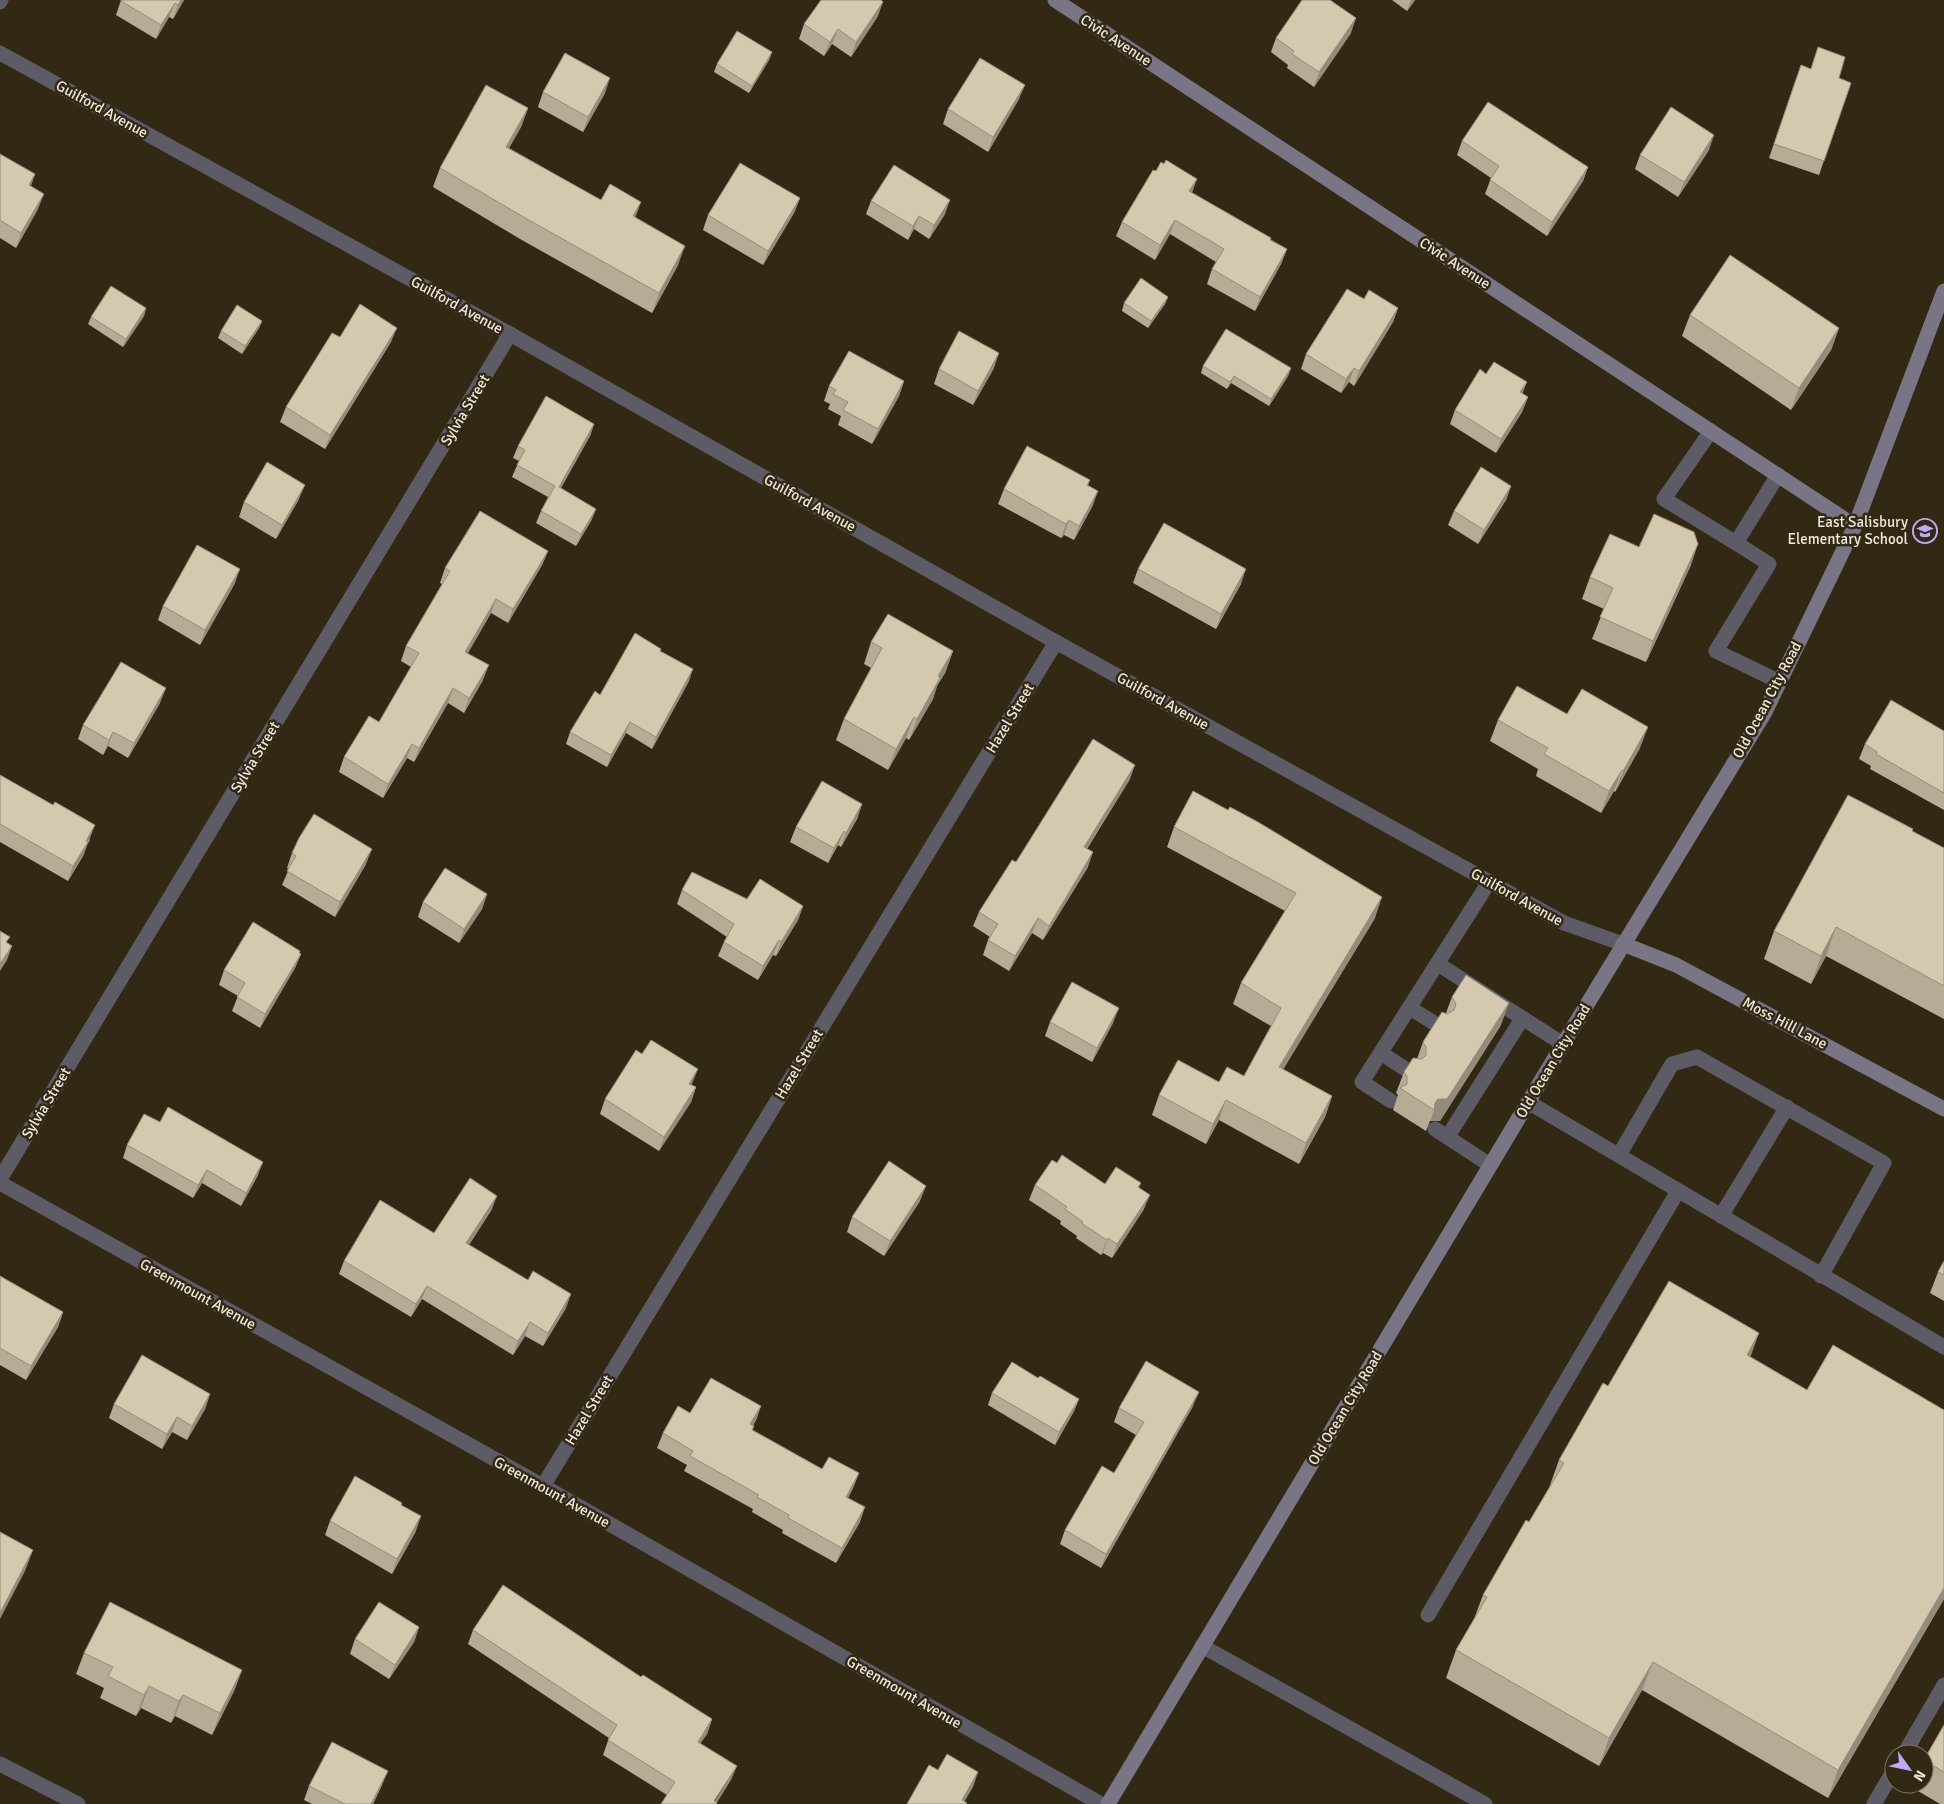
<svg xmlns="http://www.w3.org/2000/svg" width="1944" height="1804" viewBox="0 0 1944 1804" font-family="Signika,sans-serif">
	<rect width="100%" height="100%" fill="#322914"/>
	<g fill="none" stroke-linecap="round" stroke-linejoin="round">
		<g stroke="#5d5b65" stroke-width="15">
			<polyline points="1711,431 1664,499 1736,543 1778,475"/>
			<polyline points="1736,543 1769,564 1716,651 1780,682"/>
			<polyline points="1438,964 1563,1044"/>
			<polyline points="1410,1008 1439,1026"/>
			<polyline points="1381,1053 1410,1072"/>
			<polyline points="1391,1101 1362,1082 1489,882"/>
			<polyline points="1528,1102 1944,1347"/>
			<polyline points="1435,1129 1490,1165"/>
			<polyline points="1448,1136 1522,1019"/>
			<polyline points="1619,1155 1672,1064 1697,1057 1884,1163 1821,1276"/>
			<polyline points="1721,1216 1787,1107"/>
			<polyline points="1428,1615 1678,1191"/>
			<polyline points="1202,1646 1485,1804"/>
			<polyline points="1904,1754 1944,1685"/>
			<polyline points="1874,1804 1894,1770"/>
		</g>
		<g stroke="#5d5b65" stroke-width="15">
			<polyline points="0,2 1,0"/>
			<polyline points="0,53 510,334 1056,642 1564,923 1623,944"/>
			<polyline points="0,1179 510,334"/>
			<polyline points="0,1183 543,1486 1101,1804"/>
			<polyline points="543,1486 1056,642"/>
			<polyline points="0,1764 78,1804"/>
		</g>
		<g stroke="#797585" stroke-width="15">
			<polyline points="1055,0 1855,526"/>
			<polyline points="1623,944 1676,965 1944,1109"/>
			<polyline points="1108,1804 1563,1044 1765,712 1855,526 1944,291"/>
		</g>
	</g>
	<g fill="#b6ac96">
		<polygon points="121,0 184,0 173,19 169,17 156,39 116,15"/>
		<polygon points="1392,0 1415,0 1407,11"/>
		<polygon points="878,16 851,57 832,44 824,56 799,39 804,24"/>
		<polygon points="1351,33 1314,87 1287,68 1288,65 1271,52 1276,38"/>
		<polygon points="1818,47 1839,78 1851,83 1819,175 1769,158 1796,79 1811,69"/>
		<polygon points="772,52 769,60 749,93 714,72 717,64"/>
		<polygon points="543,92 605,93 583,132 538,107"/>
		<polygon points="1019,99 988,152 943,124 948,109"/>
		<polygon points="528,108 521,127 509,148 601,200 678,265 652,313 520,239 433,187 440,168"/>
		<polygon points="1462,141 1588,167 1583,181 1547,236 1485,194 1491,178 1457,155"/>
		<polygon points="1709,150 1678,197 1635,169 1640,155"/>
		<polygon points="0,154 35,174 30,186 38,209 16,248 0,238"/>
		<polygon points="1192,193 1287,249 1281,264 1255,311 1207,284 1212,269 1216,262 1170,234 1155,260 1116,236 1122,222"/>
		<polygon points="800,198 794,213 763,265 703,230 708,215"/>
		<polygon points="871,201 945,214 929,239 914,229 908,240 866,214"/>
		<polygon points="1168,297 1165,304 1148,328 1122,311 1124,303"/>
		<polygon points="1364,299 1398,308 1393,322 1354,386 1349,382 1341,393 1301,369 1306,354"/>
		<polygon points="146,308 144,316 123,347 88,324 91,317"/>
		<polygon points="1690,315 1839,328 1831,350 1791,410 1682,336"/>
		<polygon points="262,321 259,328 242,354 218,338 221,331"/>
		<polygon points="340,337 391,342 325,449 280,422 286,407"/>
		<polygon points="1203,366 1291,368 1288,376 1269,406 1231,383 1227,389 1201,373"/>
		<polygon points="994,368 973,405 934,384 939,369"/>
		<polygon points="1486,374 1528,397 1522,412 1496,453 1450,424 1455,410"/>
		<polygon points="904,381 899,396 872,444 838,425 841,416 828,409 830,404 824,401 829,386"/>
		<polygon points="594,424 590,436 561,488 596,509 591,521 576,546 536,523 541,511 548,497 512,477 519,461 513,458 518,446"/>
		<polygon points="1090,480 1088,485 1093,505 1074,540 1064,535 1061,538 998,504 1004,489"/>
		<polygon points="1511,486 1506,500 1478,544 1448,525 1454,511"/>
		<polygon points="299,499 276,539 239,517 244,502"/>
		<polygon points="1639,547 1691,565 1646,662 1592,639 1604,609 1582,599 1590,577"/>
		<polygon points="548,551 542,565 508,623 491,613 468,653 483,680 464,713 448,703 414,762 407,758 383,798 339,772 344,757 379,722 411,667 401,661 406,646 442,584 440,583 445,568"/>
		<polygon points="1138,569 1241,584 1216,629 1133,583"/>
		<polygon points="235,583 200,645 158,620 163,606"/>
		<polygon points="871,642 953,651 945,673 937,686 933,699 909,740 906,738 888,770 836,740 844,719 871,668 864,664"/>
		<polygon points="660,651 689,681 652,749 626,733 607,767 566,744 570,732 600,695"/>
		<polygon points="160,703 128,758 108,746 103,755 78,739 83,725"/>
		<polygon points="1567,714 1640,748 1615,792 1614,791 1601,813 1536,776 1538,769 1490,741 1498,720"/>
		<polygon points="1944,731 1944,810 1870,769 1871,766 1859,759 1865,744"/>
		<polygon points="0,775 53,805 90,840 87,845 83,856 68,881 0,842"/>
		<polygon points="1130,779 1087,849 1088,867 1043,940 1032,933 1009,971 983,955 988,940 990,937 973,926 979,912 1016,862"/>
		<polygon points="862,804 857,819 841,847 838,845 828,863 790,842 796,827"/>
		<polygon points="1174,827 1375,918 1283,1069 1332,1096 1325,1117 1299,1164 1219,1120 1206,1144 1152,1115 1159,1095 1244,1076 1271,1026 1233,1004 1241,983 1285,911 1167,847"/>
		<polygon points="1912,831 1944,848 1944,1019 1826,956 1811,984 1764,959 1774,931"/>
		<polygon points="292,853 366,864 335,917 282,885 289,869 287,868"/>
		<polygon points="682,890 747,899 803,906 798,920 776,956 773,955 758,980 718,956 724,942 727,937 677,904"/>
		<polygon points="487,894 482,909 459,943 418,917 423,902"/>
		<polygon points="300,951 299,953 301,954 295,968 260,1028 232,1011 238,996 219,985 224,970"/>
		<polygon points="1452,997 1501,1025 1440,1121 1430,1121 1426,1131 1393,1110 1398,1095 1396,1093 1404,1072 1417,1059 1423,1042 1446,1013"/>
		<polygon points="1050,1022 1113,1023 1092,1062 1045,1036"/>
		<polygon points="692,1085 696,1087 691,1102 659,1151 600,1114 605,1099"/>
		<polygon points="160,1122 258,1175 241,1206 202,1183 193,1198 123,1158 127,1145"/>
		<polygon points="1057,1163 1105,1184 1141,1183 1139,1187 1144,1209 1112,1258 1103,1253 1101,1255 1076,1238 1077,1236 1060,1224 1061,1221 1029,1200 1035,1185"/>
		<polygon points="920,1201 884,1256 847,1232 852,1217"/>
		<polygon points="492,1209 469,1245 566,1308 543,1346 525,1336 513,1355 422,1299 411,1317 339,1274 344,1261 434,1233"/>
		<polygon points="1944,1261 1944,1301 1930,1293 1938,1272"/>
		<polygon points="0,1276 63,1312 58,1327 26,1380 0,1365"/>
		<polygon points="1751,1357 1807,1390 1944,1410 1944,1599 1828,1798 1642,1690 1599,1766 1446,1678 1456,1650 1474,1619 1483,1595 1529,1522 1549,1488 1559,1460 1608,1386"/>
		<polygon points="1038,1378 1079,1399 1074,1411 1055,1445 988,1405 992,1393"/>
		<polygon points="210,1394 205,1409 187,1440 172,1432 162,1449 109,1418 114,1404"/>
		<polygon points="761,1406 756,1420 753,1426 753,1430 822,1469 859,1473 853,1488 848,1498 860,1522 836,1563 782,1533 783,1530 752,1512 753,1509 684,1471 687,1465 657,1448 663,1433 690,1413"/>
		<polygon points="1193,1406 1101,1568 1060,1544 1065,1530 1114,1473 1136,1435 1114,1422 1119,1408"/>
		<polygon points="401,1505 416,1531 392,1574 325,1535 330,1521"/>
		<polygon points="419,1627 414,1642 389,1679 350,1654 355,1639"/>
		<polygon points="473,1630 641,1677 712,1719 707,1734 700,1743 731,1780 667,1795 603,1755 609,1738 468,1644"/>
		<polygon points="84,1653 242,1670 234,1691 212,1735 175,1716 171,1723 141,1708 136,1716 100,1698 104,1688 76,1674"/>
		<polygon points="1944,1725 1944,1804 1940,1804 1913,1788 1915,1784 1924,1784 1924,1759"/>
		<polygon points="382,1785 373,1804 312,1804 304,1800 309,1786"/>
	</g>
	<g fill="#948c7a">
		<polygon points="181,0 184,0 173,19 178,5"/>
		<polygon points="1411,0 1415,0 1407,11"/>
		<polygon points="883,2 878,16 851,57 856,42"/>
		<polygon points="175,3 169,17 156,39 161,25"/>
		<polygon points="1356,18 1351,33 1314,87 1319,72"/>
		<polygon points="838,29 832,44 824,56 830,42"/>
		<polygon points="772,52 769,60 749,93 752,86"/>
		<polygon points="610,78 605,93 583,132 588,117"/>
		<polygon points="1025,85 1019,99 988,152 993,137"/>
		<polygon points="528,108 521,127 499,166 506,147"/>
		<polygon points="1714,135 1709,150 1678,197 1684,182"/>
		<polygon points="1588,167 1583,181 1547,236 1552,222"/>
		<polygon points="35,174 30,189 29,185"/>
		<polygon points="1197,179 1192,193 1189,191"/>
		<polygon points="44,194 38,209 16,248 21,233"/>
		<polygon points="800,198 794,213 763,265 768,251"/>
		<polygon points="950,200 945,214 929,239 934,225"/>
		<polygon points="641,202 634,221 633,216"/>
		<polygon points="919,216 914,229 908,240 913,226"/>
		<polygon points="1175,220 1170,234 1155,260 1160,245"/>
		<polygon points="685,246 678,265 652,313 659,293"/>
		<polygon points="1287,249 1281,264 1255,311 1260,297"/>
		<polygon points="1168,297 1165,304 1148,328 1151,321"/>
		<polygon points="146,308 144,316 123,347 126,339"/>
		<polygon points="1398,308 1393,322 1354,386 1359,371"/>
		<polygon points="262,321 259,328 242,354 245,346"/>
		<polygon points="397,328 391,342 325,449 330,435"/>
		<polygon points="1839,328 1831,350 1791,410 1799,388"/>
		<polygon points="999,353 994,368 973,405 978,391"/>
		<polygon points="1291,368 1288,376 1269,406 1271,399"/>
		<polygon points="1354,368 1349,382 1341,393 1346,379"/>
		<polygon points="1234,376 1231,383 1227,389 1230,382"/>
		<polygon points="904,381 899,396 872,444 878,429"/>
		<polygon points="1527,382 1521,397 1520,392"/>
		<polygon points="1528,397 1522,412 1496,453 1501,439"/>
		<polygon points="594,424 590,436 554,500 559,487"/>
		<polygon points="305,485 299,499 276,539 282,525"/>
		<polygon points="1511,486 1506,500 1478,544 1484,530"/>
		<polygon points="1098,491 1093,505 1074,540 1079,526"/>
		<polygon points="596,509 591,521 576,546 581,534"/>
		<polygon points="1069,520 1064,535 1061,538 1066,524"/>
		<polygon points="1698,544 1691,565 1646,662 1653,641"/>
		<polygon points="548,551 542,565 508,623 513,609"/>
		<polygon points="240,569 235,583 200,645 205,630"/>
		<polygon points="1246,569 1241,584 1216,629 1221,614"/>
		<polygon points="496,599 491,613 460,666 465,652"/>
		<polygon points="953,651 945,673 937,686 933,699 909,740 917,719 938,676"/>
		<polygon points="489,665 483,680 464,713 469,698"/>
		<polygon points="693,669 689,681 652,749 656,737"/>
		<polygon points="166,688 160,703 128,758 134,743"/>
		<polygon points="453,688 448,703 414,762 419,748"/>
		<polygon points="914,717 906,738 888,770 896,749"/>
		<polygon points="630,722 626,733 607,767 611,755"/>
		<polygon points="1648,727 1640,748 1615,792 1623,771"/>
		<polygon points="113,732 108,746 103,755 109,740"/>
		<polygon points="412,744 407,758 383,798 388,784"/>
		<polygon points="1135,765 1130,779 1078,862 1084,847"/>
		<polygon points="1622,770 1614,791 1601,813 1609,791"/>
		<polygon points="862,804 857,819 841,847 846,833"/>
		<polygon points="95,825 83,856 68,881 73,866"/>
		<polygon points="844,831 838,845 828,863 834,848"/>
		<polygon points="372,849 366,864 335,917 340,902"/>
		<polygon points="1093,852 1088,867 1043,940 1049,926"/>
		<polygon points="487,894 482,909 459,943 464,929"/>
		<polygon points="1382,897 1375,918 1272,1088 1279,1067"/>
		<polygon points="803,906 798,920 776,956 781,942"/>
		<polygon points="1038,918 1032,933 1009,971 1015,956"/>
		<polygon points="1836,927 1826,956 1811,984 1821,956"/>
		<polygon points="779,940 773,955 758,980 763,966"/>
		<polygon points="12,946 7,960 0,971 0,964"/>
		<polygon points="300,951 296,961 301,954 295,968 260,1028 265,1014"/>
		<polygon points="1509,1003 1501,1025 1440,1121 1430,1121 1430,1122 1434,1110 1435,1103"/>
		<polygon points="1119,1008 1113,1023 1092,1062 1097,1048"/>
		<polygon points="698,1069 692,1084 684,1098 689,1084"/>
		<polygon points="696,1087 691,1102 659,1151 664,1137"/>
		<polygon points="1332,1096 1325,1117 1299,1164 1306,1143"/>
		<polygon points="1226,1100 1219,1120 1206,1144 1213,1124"/>
		<polygon points="263,1162 258,1175 241,1206 246,1193"/>
		<polygon points="207,1170 202,1183 193,1198 198,1185"/>
		<polygon points="926,1186 920,1201 884,1256 890,1241"/>
		<polygon points="1150,1195 1144,1209 1112,1258 1117,1244"/>
		<polygon points="497,1196 492,1209 461,1257 466,1243"/>
		<polygon points="1108,1238 1103,1253 1101,1255 1107,1240"/>
		<polygon points="427,1286 422,1299 411,1317 416,1304"/>
		<polygon points="571,1294 566,1308 543,1346 548,1333"/>
		<polygon points="63,1312 58,1327 26,1380 31,1366"/>
		<polygon points="530,1322 525,1336 513,1355 518,1341"/>
		<polygon points="1759,1333 1749,1361 1747,1355"/>
		<polygon points="1199,1392 1193,1406 1101,1568 1106,1554"/>
		<polygon points="210,1394 205,1409 187,1440 192,1426"/>
		<polygon points="1079,1399 1074,1411 1055,1445 1059,1432"/>
		<polygon points="761,1406 756,1420 745,1439 750,1424"/>
		<polygon points="177,1417 172,1432 162,1449 167,1434"/>
		<polygon points="859,1473 853,1488 841,1511 846,1497"/>
		<polygon points="865,1507 860,1522 836,1563 842,1548"/>
		<polygon points="421,1516 416,1531 392,1574 397,1559"/>
		<polygon points="33,1550 25,1571 0,1619 0,1613"/>
		<polygon points="1944,1588 1944,1599 1828,1798 1838,1770"/>
		<polygon points="419,1627 414,1642 389,1679 395,1665"/>
		<polygon points="1653,1662 1642,1690 1599,1766 1609,1738"/>
		<polygon points="242,1670 234,1691 212,1735 220,1713"/>
		<polygon points="149,1686 141,1708 136,1716 144,1695"/>
		<polygon points="183,1695 175,1716 171,1723 179,1701"/>
		<polygon points="712,1719 707,1734 692,1756 698,1742"/>
		<polygon points="737,1766 731,1780 716,1804 713,1804"/>
		<polygon points="388,1771 382,1785 373,1804 371,1804"/>
		<polygon points="978,1772 973,1787 963,1804 962,1800"/>
	</g>
	<g fill="#d4c8af" stroke="#948c7a">
		<polygon points="121,0 181,0 178,5 175,3 161,25 121,1"/>
		<polygon points="821,0 881,0 883,2 856,42 838,29 830,42 804,24"/>
		<polygon points="1302,0 1330,0 1356,18 1319,72 1292,54 1294,51 1276,38"/>
		<polygon points="737,31 772,52 752,86 717,64"/>
		<polygon points="1818,47 1845,57 1839,78 1851,83 1824,161 1774,144 1801,65 1811,69"/>
		<polygon points="565,53 610,78 588,117 543,92"/>
		<polygon points="980,58 1025,85 993,137 948,109"/>
		<polygon points="486,85 528,108 506,147 601,200 610,184 641,202 633,216 685,246 659,293 527,219 440,168"/>
		<polygon points="1488,102 1588,167 1552,222 1490,180 1499,166 1462,141"/>
		<polygon points="1671,107 1714,135 1684,182 1640,155"/>
		<polygon points="0,154 35,174 29,185 44,194 21,233 0,220"/>
		<polygon points="1166,160 1197,179 1189,191 1271,238 1270,240 1287,249 1260,297 1212,269 1224,249 1175,220 1160,245 1122,222 1153,170 1156,171 1161,162 1164,164"/>
		<polygon points="740,163 800,198 768,251 708,215"/>
		<polygon points="894,165 950,200 934,225 919,216 913,226 871,201"/>
		<polygon points="1730,255 1839,328 1799,388 1690,315"/>
		<polygon points="1141,278 1168,297 1151,321 1124,303"/>
		<polygon points="111,286 146,308 126,339 91,317"/>
		<polygon points="1347,289 1364,299 1369,290 1398,308 1359,371 1354,368 1346,379 1306,354"/>
		<polygon points="360,304 397,328 330,435 286,407 332,333 340,337"/>
		<polygon points="237,305 262,321 245,346 221,331"/>
		<polygon points="1226,329 1291,368 1271,399 1234,376 1230,382 1203,366"/>
		<polygon points="959,331 999,353 978,391 939,369"/>
		<polygon points="849,351 904,381 878,429 843,410 848,402 833,394 836,390 829,386"/>
		<polygon points="1494,362 1527,382 1520,392 1528,397 1501,439 1455,410 1480,369 1486,374"/>
		<polygon points="546,396 594,424 559,487 596,509 581,534 541,511 555,486 517,465 525,450 518,446"/>
		<polygon points="1027,446 1090,480 1087,485 1098,491 1079,526 1069,520 1066,524 1004,489"/>
		<polygon points="267,462 305,485 282,525 244,502"/>
		<polygon points="1481,467 1511,486 1484,530 1454,511"/>
		<polygon points="480,511 548,551 513,609 496,599 465,652 489,665 469,698 453,688 419,748 412,744 388,784 344,757 369,716 379,722 419,653 406,646 450,571 445,568"/>
		<polygon points="1654,514 1694,532 1698,544 1653,641 1600,617 1613,588 1590,577 1610,534 1639,547"/>
		<polygon points="1164,523 1246,569 1221,614 1138,569"/>
		<polygon points="197,545 240,569 205,630 163,606"/>
		<polygon points="888,614 953,651 938,676 940,678 917,719 914,717 896,749 844,719 882,648 871,642"/>
		<polygon points="635,633 661,649 660,651 693,669 656,737 630,722 611,755 570,732 595,691 600,695"/>
		<polygon points="121,662 166,688 134,743 113,732 109,740 83,725"/>
		<polygon points="1517,686 1567,714 1582,689 1648,727 1623,771 1622,770 1609,791 1544,754 1548,748 1498,720"/>
		<polygon points="1891,700 1944,731 1944,793 1876,754 1877,752 1865,744"/>
		<polygon points="1093,739 1135,765 1084,847 1093,852 1049,926 1038,918 1015,956 988,940 998,924 979,912 1012,860 1016,862"/>
		<polygon points="0,775 53,805 55,802 95,825 86,841 88,842 73,866 0,824"/>
		<polygon points="822,781 862,804 846,833 844,831 834,848 796,827"/>
		<polygon points="1193,791 1228,810 1230,807 1258,822 1382,897 1279,1067 1332,1096 1306,1143 1226,1100 1213,1124 1159,1095 1178,1060 1219,1082 1227,1067 1244,1076 1281,1008 1241,983 1296,893 1174,827"/>
		<polygon points="1848,795 1913,829 1912,831 1944,848 1944,986 1836,927 1821,956 1774,931"/>
		<polygon points="314,814 372,849 340,902 287,871 296,856 292,853 299,838"/>
		<polygon points="445,868 487,894 464,929 423,902"/>
		<polygon points="692,872 747,899 760,879 803,906 781,942 779,940 763,966 724,942 734,924 682,890"/>
		<polygon points="253,922 300,951 299,953 301,954 265,1014 237,997 245,983 224,970"/>
		<polygon points="0,931 10,937 6,942 12,946 0,964"/>
		<polygon points="1466,975 1509,1003 1447,1099 1438,1099 1435,1103 1434,1110 1400,1088 1407,1084 1407,1076 1404,1072 1413,1058 1422,1059 1426,1055 1426,1047 1423,1042 1442,1012 1447,1014 1454,1010 1456,1004 1452,997"/>
		<polygon points="1072,982 1119,1008 1097,1048 1050,1022"/>
		<polygon points="651,1040 698,1069 689,1084 696,1087 664,1137 605,1099 636,1050 642,1054"/>
		<polygon points="168,1107 263,1162 246,1193 207,1170 198,1185 127,1145 144,1114 160,1122"/>
		<polygon points="1062,1155 1105,1184 1116,1167 1141,1183 1138,1187 1150,1195 1117,1244 1108,1238 1107,1240 1081,1223 1083,1222 1065,1209 1067,1207 1035,1185 1052,1160 1057,1163"/>
		<polygon points="889,1161 926,1186 890,1241 852,1217"/>
		<polygon points="470,1178 497,1196 466,1243 528,1280 533,1271 571,1294 548,1333 530,1322 518,1341 427,1286 416,1304 344,1261 380,1200 434,1233"/>
		<polygon points="1944,1261 1944,1275 1938,1272"/>
		<polygon points="0,1276 63,1312 31,1366 0,1348"/>
		<polygon points="1669,1281 1759,1333 1747,1355 1807,1390 1833,1345 1944,1410 1944,1588 1838,1770 1653,1662 1609,1738 1456,1650 1487,1597 1483,1595 1526,1520 1529,1522 1564,1463 1559,1460 1603,1383 1608,1386"/>
		<polygon points="142,1355 210,1394 192,1426 177,1417 167,1434 114,1404"/>
		<polygon points="1146,1361 1199,1392 1106,1554 1065,1530 1102,1466 1114,1473 1144,1422 1119,1408"/>
		<polygon points="1012,1362 1038,1378 1040,1376 1079,1399 1059,1432 992,1393"/>
		<polygon points="711,1378 761,1406 750,1424 754,1426 752,1430 822,1469 829,1457 859,1473 846,1497 865,1507 842,1548 788,1518 789,1515 757,1497 759,1495 690,1456 693,1451 663,1433 678,1406 690,1413"/>
		<polygon points="355,1476 402,1503 401,1505 421,1516 397,1559 330,1521"/>
		<polygon points="0,1532 33,1550 0,1613"/>
		<polygon points="503,1585 641,1677 643,1675 712,1719 698,1742 737,1766 714,1801 717,1802 716,1804 661,1804 675,1782 608,1740 617,1725 473,1630"/>
		<polygon points="110,1602 242,1670 220,1713 183,1695 179,1701 149,1686 144,1695 108,1676 113,1667 84,1653"/>
		<polygon points="379,1602 419,1627 395,1665 355,1639"/>
		<polygon points="1944,1725 1944,1772 1924,1760"/>
		<polygon points="332,1742 388,1771 371,1804 345,1804 309,1786"/>
		<polygon points="947,1754 978,1772 962,1800 967,1803 966,1804 907,1804 929,1765 938,1770"/>
	</g>
	<defs>
		<symbol id="school-ring" viewBox="-11 -11 22 22"><circle r="9.5" fill="#322914" stroke="#bda9f5" stroke-width="1.5"/><path d="M0-5L7-2L0 1L-7-2ZM-4 1L0 2.5L4 1V4Q0 6-4 4Z" fill="#bda9f5"/></symbol>
	</defs>
	<g fill-rule="evenodd">
		<use href="#school-ring" x="1911" y="517" width="28" height="28"/>
	</g>
	<g text-anchor="middle" dominant-baseline="central" stroke-width="5" stroke-linejoin="round" paint-order="stroke">
		<g font-size="15" fill="#eee8db" stroke="#322914">
			<text transform="translate(1116 40) rotate(33)">Civic Avenue</text>
			<text transform="translate(102 109) rotate(29)">Guilford Avenue</text>
			<text transform="translate(1455 263) rotate(33)">Civic Avenue</text>
			<text transform="translate(457 305) rotate(29)">Guilford Avenue</text>
			<text transform="translate(465 410) rotate(-59)">Sylvia Street</text>
			<text transform="translate(810 503) rotate(29)">Guilford Avenue</text>
			<text transform="translate(1767 700) rotate(-62)">Old Ocean City Road</text>
			<text transform="translate(1163 701) rotate(29)">Guilford Avenue</text>
			<text transform="translate(1010 718) rotate(-59)">Hazel Street</text>
			<text transform="translate(255 757) rotate(-59)">Sylvia Street</text>
			<text transform="translate(1517 897) rotate(29)">Guilford Avenue</text>
			<text transform="translate(1785 1023) rotate(28)">Moss Hill Lane</text>
			<text transform="translate(1553 1061) rotate(-59)">Old Ocean City Road</text>
			<text transform="translate(799 1064) rotate(-59)">Hazel Street</text>
			<text transform="translate(46 1103) rotate(-59)">Sylvia Street</text>
			<text transform="translate(198 1294) rotate(29)">Greenmount Avenue</text>
			<text transform="translate(1345 1408) rotate(-59)">Old Ocean City Road</text>
			<text transform="translate(589 1410) rotate(-59)">Hazel Street</text>
			<text transform="translate(552 1492) rotate(29)">Greenmount Avenue</text>
			<text transform="translate(904 1692) rotate(30)">Greenmount Avenue</text>
		</g>
		<g font-size="15" fill="#eee8db" stroke="#322914" text-anchor="end">
			<text x="1908" y="522">East Salisbury<tspan x="1908" dy="17">Elementary School</tspan></text>
		</g>
	</g>
	<g transform="translate(1909 1769) rotate(123)"><circle r="24" fill="#322914" stroke="#7d7564"/>
	<path d="M0-4L9 19L0 12L-9 19Z" fill="#bda9f5"/>
	<text y="-8" font-size="14" font-weight="bold" text-anchor="middle" fill="#eee8db">N</text>
	</g>
</svg>
